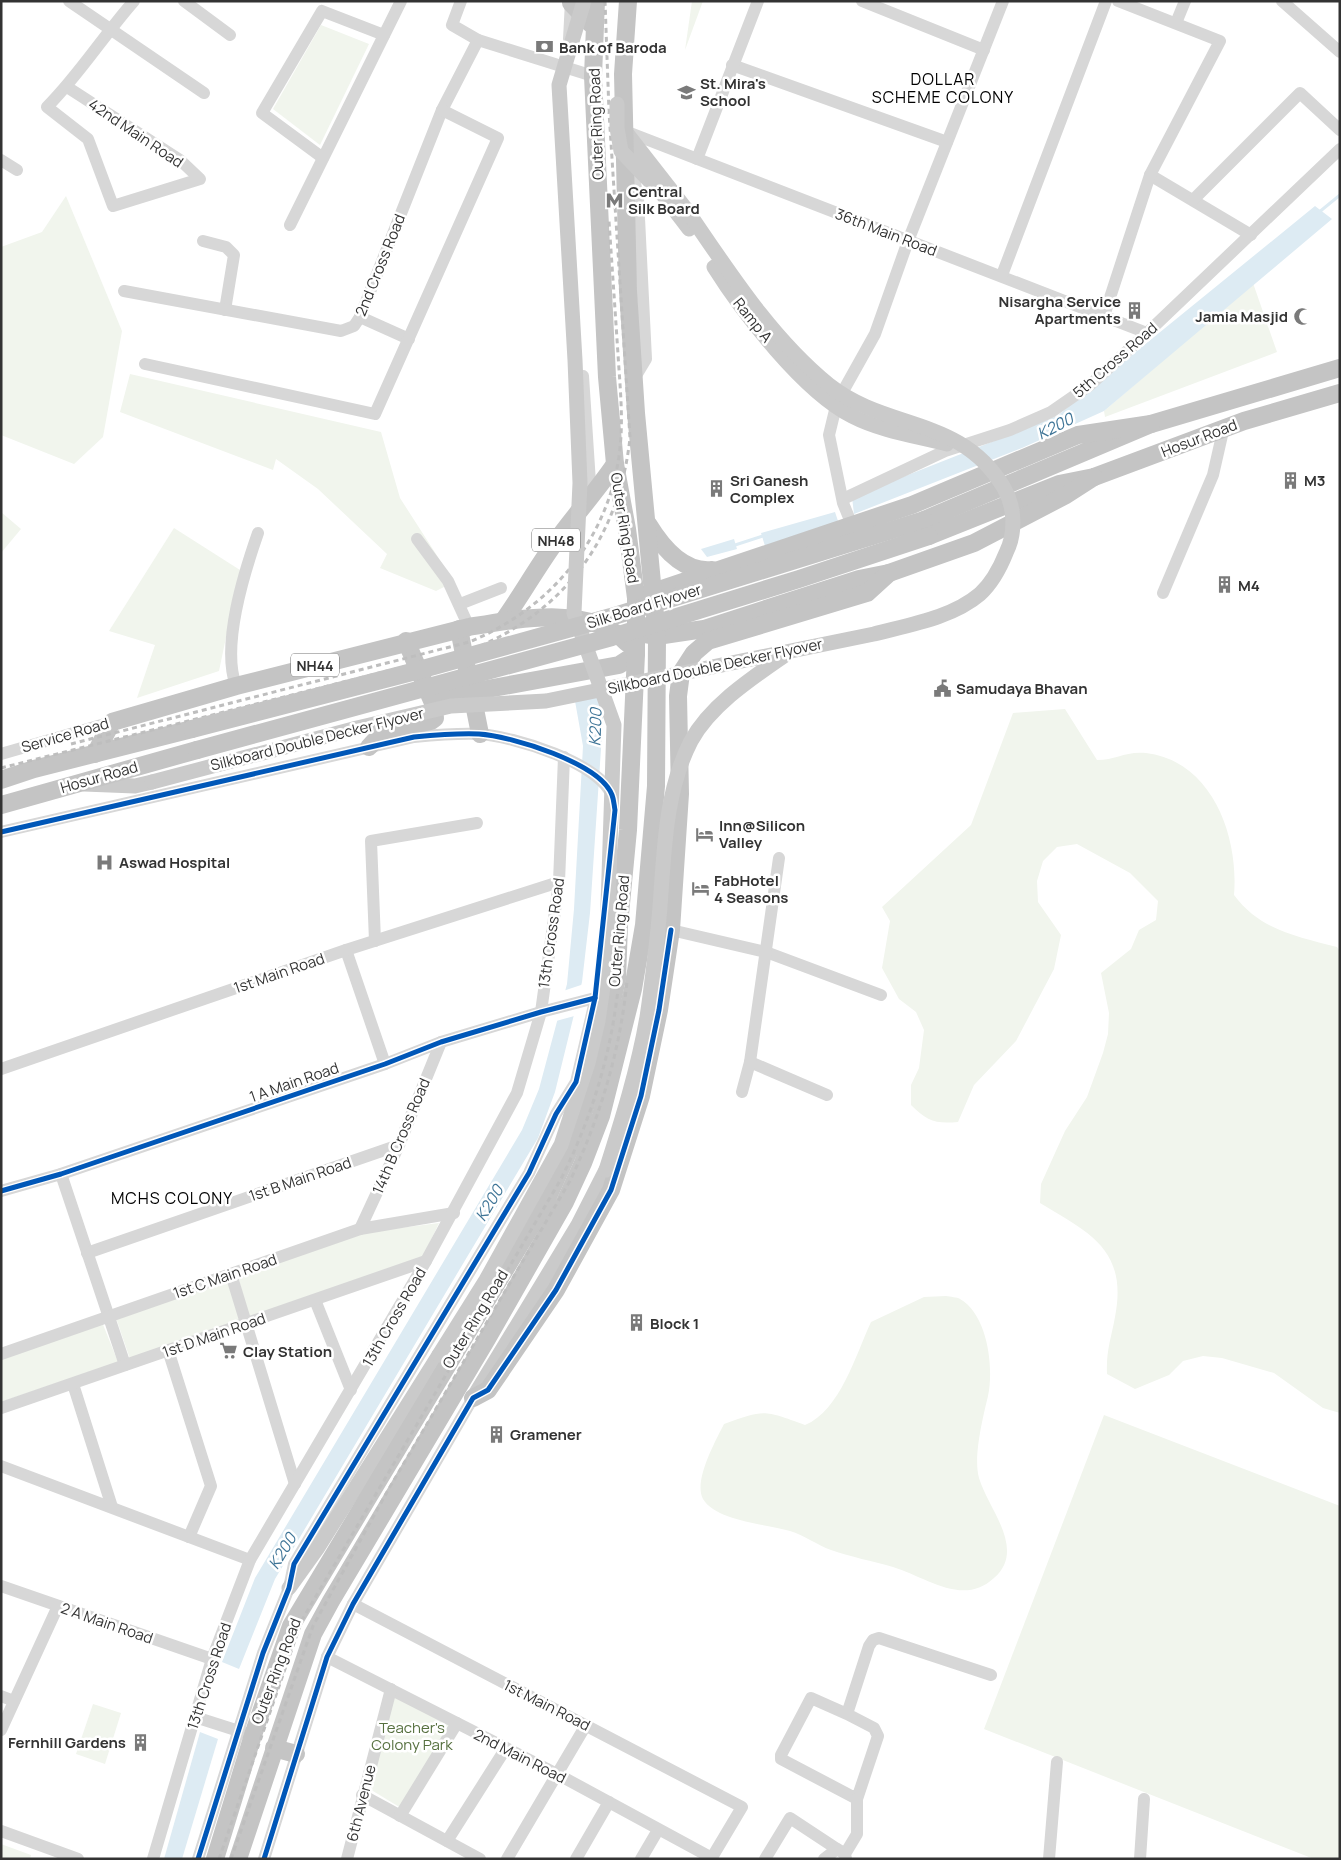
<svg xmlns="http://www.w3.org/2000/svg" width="1341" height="1860" viewBox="0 0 1341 1860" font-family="Manrope,sans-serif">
	<rect width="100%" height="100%" fill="#fff"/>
	<g fill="#f1f5ed">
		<polygon points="692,1 703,1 685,50"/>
		<polygon points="321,25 369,44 320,145 273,109"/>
		<polygon points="66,196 122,331 103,437 74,464 1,435 1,247 42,232"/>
		<polygon points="1253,283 1277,352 1105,417 1104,411"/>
		<polygon points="130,374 381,432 400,498 454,582 436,591 380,568 387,554 318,489 276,459 273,470 120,412"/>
		<polygon points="1,512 21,529 1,553"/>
		<polygon points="174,528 240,570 219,671 137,698 155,645 109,631"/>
		<path d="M1065,709l32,51c19,0 28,-9 49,-7 66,8 93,83 88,142 26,35 62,41 103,52l3,5v461l-17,-5 -49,-35 -52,-15 -19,-2 -20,5 -14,14 -34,14 -28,-15c-1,-23 4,-35 8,-57 13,-67 -25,-84 -75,-114l1,-19 24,-53 22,-34 16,-44 5,-19 1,-21 -8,-40 30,-24 8,-19 17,-10 2,-19 -28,-28 -53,-29 -20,3 -14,14 -6,20 1,21 23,33 -7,34 -38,72 -42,44 -16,37c-23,2 -31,-1 -47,-17v-20l8,-17 5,-38 -8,-18 -17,-13 -17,-31 8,-47 -8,-14 89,-82 42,-112z"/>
		<polygon points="439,1223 423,1257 249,1318 238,1276 360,1233"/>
		<polygon points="227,1279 241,1320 130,1359 116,1318"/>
		<path d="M946,1296c4,1 11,1 14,3 28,16 34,69 28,97 -5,21 -15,61 -9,82 9,31 48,71 15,100 -31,29 -68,-1 -101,-11 -21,-6 -42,-10 -62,-17 -14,-5 -27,-15 -41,-19 -24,-7 -74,-10 -87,-32 -10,-18 13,-59 21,-75 41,-15 40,-14 81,1 35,-14 51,-71 66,-103l53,-25z"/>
		<polygon points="102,1322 118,1362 1,1402 1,1359"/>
		<polygon points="1104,1415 1340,1506 1340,1859 1314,1859 984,1729"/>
		<polygon points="393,1693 453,1723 401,1808 368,1788"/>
		<polygon points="93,1704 121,1713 105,1764 76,1754"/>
		<polygon points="1,1844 31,1855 30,1859 1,1859"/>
	</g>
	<g fill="#ddebf3">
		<polygon points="1315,206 1332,219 1104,411 1022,448 854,514 852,497 1057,416"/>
		<polygon points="835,512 839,524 765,546 761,533"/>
		<polygon points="734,539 737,549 707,557 701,549"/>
		<polygon points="605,689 590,913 582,982 555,1092 538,1138 275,1579 239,1669 222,1662 255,1578 522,1130 539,1089 567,984 574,909 583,746 575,701"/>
		<polygon points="200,1732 218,1739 182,1859 164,1859"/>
	</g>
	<polygon fill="#fff" points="584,984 578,1015 556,1021 563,991"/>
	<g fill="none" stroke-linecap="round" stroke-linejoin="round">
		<g stroke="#ddebf3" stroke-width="3">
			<polyline points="1318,213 1340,195"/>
			<polyline points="732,546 766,535"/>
		</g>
		<g stroke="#d7d7d7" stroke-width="12">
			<polyline points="69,1 204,93"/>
			<polyline points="184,1 230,35"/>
			<polyline points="862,1 984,50"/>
			<polyline points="1282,1 1340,52"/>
			<polyline points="1176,23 1185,1"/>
			<polyline points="569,39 571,1"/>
			<polyline points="478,40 593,76"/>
			<polyline points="732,65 947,142"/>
			<path d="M67,87l113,73 20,19 -87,27 -25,-67 -41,-32c32,-32 57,-72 87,-106"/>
			<polyline points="625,131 1147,333"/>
			<polyline points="323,158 262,113 322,11 384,35"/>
			<polyline points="697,159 758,1"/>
			<polyline points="1,160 17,170"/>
			<polyline points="631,163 638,198 646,359 634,379"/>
			<polyline points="1150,175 1251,235"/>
			<polyline points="1193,200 1300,93 1340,130"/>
			<polyline points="290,225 401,1"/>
			<polyline points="203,241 226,247 234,255 225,310"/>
			<polyline points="1002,275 1106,1"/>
			<polyline points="124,291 341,331 354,326 360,317 442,110 478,40 452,25 461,1"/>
			<polyline points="1104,316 1150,175 1220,41 1118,1"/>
			<polyline points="360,317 409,339"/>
			<polyline points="145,364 375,414 498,138 442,110"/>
			<polyline points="583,376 591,498"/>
			<polyline points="843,499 945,451 1010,430 1051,412 1090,385 1147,333 1340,149"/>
			<polyline points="852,525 843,503 829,435 837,402 875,334 908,241 1003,1"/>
			<polyline points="417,539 448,581 469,627"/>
			<polyline points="1163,593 1213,475 1223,431"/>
			<polyline points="460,604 501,588"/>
			<path d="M236,686c-15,-41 8,-113 22,-153"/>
			<polyline points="1,754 112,722"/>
			<path d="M1,832l413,-95c21,-2 43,-4 65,-3 33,2 124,29 134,64"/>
			<polyline points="671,930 766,952 881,995"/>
			<polyline points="375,941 371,841 477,823"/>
			<polyline points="346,950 385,1064"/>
			<polyline points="750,1062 827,1095"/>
			<polyline points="1,1069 346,950 559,882"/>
			<polyline points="742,1092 750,1062 779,858"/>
			<polyline points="61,1174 125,1365"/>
			<polyline points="1,1191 61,1174 385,1064 441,1042 541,1012 595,998"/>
			<polyline points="360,1229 399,1145 441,1042"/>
			<polyline points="87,1253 399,1145"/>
			<polyline points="231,1274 295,1484"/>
			<polyline points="315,1300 351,1390"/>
			<polyline points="168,1350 211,1486 189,1537"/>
			<polyline points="1,1354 360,1229 454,1213"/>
			<polyline points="73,1384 112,1507"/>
			<polyline points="1,1408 426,1261"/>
			<polyline points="1,1466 250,1560"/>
			<polyline points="1,1586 212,1659"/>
			<polyline points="353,1604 742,1807 711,1859"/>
			<polyline points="327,1657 557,1774 712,1858"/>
			<polyline points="1,1696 14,1701"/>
			<polyline points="847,1714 811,1698 781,1755 781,1759 857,1799 878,1736 874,1728 847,1714 869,1646 873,1640 879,1638 991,1675"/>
			<polyline points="195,1717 245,1733"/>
			<polyline points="1,1730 58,1606"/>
			<polyline points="362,1795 480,1859"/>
			<polyline points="400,1816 457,1723"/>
			<polyline points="1,1831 78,1859"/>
			<polyline points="447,1841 506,1748"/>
			<polyline points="153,1859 212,1659 250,1560 426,1261 517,1093 541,1012 559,882 564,757"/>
			<polyline points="198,1859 263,1653 289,1588 294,1564 529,1173 556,1114 576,1082 595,1001"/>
			<polyline points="264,1859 327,1657 353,1604 473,1398"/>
			<polyline points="347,1859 391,1689"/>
			<polyline points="507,1859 586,1725"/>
			<polyline points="576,1859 609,1802"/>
			<polyline points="641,1859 658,1830"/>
			<polyline points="765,1859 790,1818 837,1849"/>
			<polyline points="824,1859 837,1849 842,1852"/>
			<polyline points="846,1859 845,1854 857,1834 857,1799"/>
			<polyline points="1049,1859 1057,1762"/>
			<polyline points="1140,1859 1144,1799"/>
		</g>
		<g stroke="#cacaca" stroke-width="15">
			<polyline points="625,131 686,209"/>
			<polyline points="84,784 135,786 152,782"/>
			<polyline points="473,1398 578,1225 606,1170"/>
			<polyline points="289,1588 317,1549 439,1355"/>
		</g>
		<g stroke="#c4c4c4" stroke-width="18">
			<polyline points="571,3 591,24"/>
			<polyline points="924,520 1151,424 1340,368"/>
			<path d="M648,524c14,23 35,49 64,46"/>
			<polyline points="929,536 1059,484 1094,477 1244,421 1340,393"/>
			<polyline points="644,595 912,505 1078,435 1151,424"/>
			<path d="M503,621c18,-25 33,-52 51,-77 20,-28 42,-52 61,-80"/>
			<polyline points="459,629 480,734"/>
			<polyline points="645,634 657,636 704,629 859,579 889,573 974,543 1066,495 1094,477"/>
			<polyline points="433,703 471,692 619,665 636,654"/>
			<path d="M369,747c16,-20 38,-21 62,-26l4,-3 -2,-15 -27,-62"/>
			<path d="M95,754l17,-32 124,-36 233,-59c47,-8 123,-23 158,16"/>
			<polyline points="1,780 34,769 192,729"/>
			<polyline points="1,805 197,750"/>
			<polyline points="473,1398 488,1390 556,1290 611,1190 641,1096 659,1010 671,930 680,794 678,696 681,673 694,653 708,641 867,593 889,573"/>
			<polyline points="274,1748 296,1754"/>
			<polyline points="215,1859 253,1735 291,1626 545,1203 579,1129 600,1054 617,979 619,925 628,830 636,654 636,598 627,529 615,464 607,377 593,76 596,1"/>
			<polyline points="238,1859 313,1634 331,1601 487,1339 565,1202 583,1163 601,1116 633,989 644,925 656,786 657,636 636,413 628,291 623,74 628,1"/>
		</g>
		<g stroke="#bebebe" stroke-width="3" stroke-dasharray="5 4" stroke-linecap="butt">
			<path d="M71,744l398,-102c79,-32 138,-100 150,-186 5,-34 1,-68 -1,-102 -3,-45 -6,-89 -9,-133"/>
			<path d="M1,768l470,-118c94,-38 148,-112 159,-212l-21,-326 -4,-111"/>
			<path d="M219,1859l83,-239 259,-441c32,-64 51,-128 58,-199"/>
			<path d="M231,1859l82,-233 74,-134 183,-311c30,-64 50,-129 57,-200"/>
		</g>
		<g stroke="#cacaca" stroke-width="15">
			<polyline points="617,104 617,128 621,151 663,195 689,229"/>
			<path d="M714,267c29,46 90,125 138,149 29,15 64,20 95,28"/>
			<path d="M152,782l205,-54 94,-22 95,-5 328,-67c34,-9 78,-16 106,-40 12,-11 20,-26 26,-41 10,-20 9,-46 -2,-65 -42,-72 -117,-57 -175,-103 -59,-48 -101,-115 -143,-176"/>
			<path d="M606,1170c16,-50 32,-101 41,-153 4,-26 7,-53 10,-79 8,-65 3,-137 34,-197 20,-37 64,-65 97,-88"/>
			<polyline points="439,1355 486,1280 561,1145 588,1063 598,1021 606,966 614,725 574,613 580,483 575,360 559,85 584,1"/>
		</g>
		<g stroke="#c4c4c4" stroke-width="18">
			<polyline points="192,729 412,672 611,617 924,520"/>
			<polyline points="197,750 612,637 799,579 929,536"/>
		</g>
		<defs>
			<g id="cycleway">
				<path d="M1,832l413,-95c21,-2 44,-4 65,-3 32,2 121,29 133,61 2,5 2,10 3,15l-20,188 -19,84 -20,32 -27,59 -235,391 -5,24 -26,65 -65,206"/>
				<polyline points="1,1191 61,1174 385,1064 441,1042 541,1012 595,998"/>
				<polyline points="264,1859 327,1657 353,1604 473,1398 488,1390 556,1290 611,1190 641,1096 659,1010 671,930"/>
			</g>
		</defs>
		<use href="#cycleway" stroke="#fff" stroke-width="8"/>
		<use href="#cycleway" stroke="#0057b8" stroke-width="5"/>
	</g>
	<defs>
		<symbol id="bank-bare" viewBox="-9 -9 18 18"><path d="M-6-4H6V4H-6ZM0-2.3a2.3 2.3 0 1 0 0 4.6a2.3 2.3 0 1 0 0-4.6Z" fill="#7a7a7a" stroke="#fff" stroke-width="2.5" paint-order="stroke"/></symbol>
		<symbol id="school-bare" viewBox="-9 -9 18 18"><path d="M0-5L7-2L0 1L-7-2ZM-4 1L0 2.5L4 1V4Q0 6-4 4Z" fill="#7a7a7a" stroke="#fff" stroke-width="2.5" paint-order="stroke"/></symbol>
		<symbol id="metro-bare" viewBox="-9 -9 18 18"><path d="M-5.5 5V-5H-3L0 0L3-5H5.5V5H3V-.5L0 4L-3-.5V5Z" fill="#7a7a7a" stroke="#fff" stroke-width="2.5" paint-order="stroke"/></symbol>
		<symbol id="building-bare" viewBox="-9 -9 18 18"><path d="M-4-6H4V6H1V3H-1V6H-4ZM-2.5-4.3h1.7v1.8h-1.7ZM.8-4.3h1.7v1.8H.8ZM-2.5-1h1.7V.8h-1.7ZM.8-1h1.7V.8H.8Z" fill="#7a7a7a" stroke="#fff" stroke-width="2.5" paint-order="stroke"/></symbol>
		<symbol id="mosque-bare" viewBox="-9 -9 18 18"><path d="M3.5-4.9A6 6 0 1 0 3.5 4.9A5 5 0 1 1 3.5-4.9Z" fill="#7a7a7a" stroke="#fff" stroke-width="2.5" paint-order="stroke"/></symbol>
		<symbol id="civic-bare" viewBox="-9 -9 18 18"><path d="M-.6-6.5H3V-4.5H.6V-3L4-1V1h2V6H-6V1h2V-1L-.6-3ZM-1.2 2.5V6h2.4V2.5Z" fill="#7a7a7a" stroke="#fff" stroke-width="2.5" paint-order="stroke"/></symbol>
		<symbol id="hotel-bare" viewBox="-9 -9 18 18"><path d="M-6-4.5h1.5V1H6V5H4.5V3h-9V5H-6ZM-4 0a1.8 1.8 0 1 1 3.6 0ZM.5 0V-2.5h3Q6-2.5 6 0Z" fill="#7a7a7a" stroke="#fff" stroke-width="2.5" paint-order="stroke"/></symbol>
		<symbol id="hospital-bare" viewBox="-9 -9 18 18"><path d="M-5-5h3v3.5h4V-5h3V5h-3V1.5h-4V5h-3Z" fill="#7a7a7a" stroke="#fff" stroke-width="2.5" paint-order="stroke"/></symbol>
		<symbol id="supermarket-bare" viewBox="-9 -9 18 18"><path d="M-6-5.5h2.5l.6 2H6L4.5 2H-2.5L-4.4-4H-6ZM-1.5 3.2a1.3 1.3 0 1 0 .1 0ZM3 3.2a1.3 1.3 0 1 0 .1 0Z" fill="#7a7a7a" stroke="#fff" stroke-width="2.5" paint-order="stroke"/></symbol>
	</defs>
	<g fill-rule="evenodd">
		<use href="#bank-bare" x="532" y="34" width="25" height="25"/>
		<use href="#school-bare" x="674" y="80" width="25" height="25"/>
		<use href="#metro-bare" x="602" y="188" width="25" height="25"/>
		<use href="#building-bare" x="1122" y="298" width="25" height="25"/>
		<use href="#mosque-bare" x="1290" y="304" width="25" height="25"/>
		<use href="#building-bare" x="1278" y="468" width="25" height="25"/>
		<use href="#building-bare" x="704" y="476" width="25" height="25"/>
		<use href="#building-bare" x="1212" y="572" width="25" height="25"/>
		<use href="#civic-bare" x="930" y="676" width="25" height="25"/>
		<use href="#hotel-bare" x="692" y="822" width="25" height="25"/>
		<use href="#hospital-bare" x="92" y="850" width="25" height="25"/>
		<use href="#hotel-bare" x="688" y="876" width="25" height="25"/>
		<use href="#building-bare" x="624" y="1310" width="25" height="25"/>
		<use href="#supermarket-bare" x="216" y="1338" width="25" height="25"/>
		<use href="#building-bare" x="484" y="1422" width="25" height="25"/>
		<use href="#building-bare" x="128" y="1730" width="25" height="25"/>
	</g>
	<g text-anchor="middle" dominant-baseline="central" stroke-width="5" stroke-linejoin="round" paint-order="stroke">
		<g fill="#fff" stroke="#707070" stroke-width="1">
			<rect x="532" y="528.5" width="48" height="23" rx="4"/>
			<rect x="291" y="653.5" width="48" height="23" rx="4"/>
		</g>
		<g font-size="14" font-weight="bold" fill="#333">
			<text x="556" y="540">NH48</text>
			<text x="315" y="665">NH44</text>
		</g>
		<g font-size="15" font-weight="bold" fill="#333" stroke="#fff" text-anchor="start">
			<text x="559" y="47">Bank of Baroda</text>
			<text x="700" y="83">St. Mira's<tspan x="700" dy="17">School</tspan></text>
			<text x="628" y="191">Central<tspan x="628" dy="17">Silk Board</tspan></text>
			<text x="1121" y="301" text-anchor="end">Nisargha Service<tspan x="1121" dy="17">Apartments</tspan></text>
			<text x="1288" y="316" text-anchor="end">Jamia Masjid</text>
			<text x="730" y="480">Sri Ganesh<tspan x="730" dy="17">Complex</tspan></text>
			<text x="1304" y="480">M3</text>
			<text x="1238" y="585">M4</text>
			<text x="956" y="688">Samudaya Bhavan</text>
			<text x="719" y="825">Inn@Silicon<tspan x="719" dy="17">Valley</tspan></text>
			<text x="119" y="862">Aswad Hospital</text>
			<text x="714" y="880">FabHotel<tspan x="714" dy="17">4 Seasons</tspan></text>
			<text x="650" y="1323">Block 1</text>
			<text x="243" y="1351">Clay Station</text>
			<text x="510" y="1434">Gramener</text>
			<text x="126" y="1742" text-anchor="end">Fernhill Gardens</text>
		</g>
		<g font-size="15" fill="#333" stroke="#fff">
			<text transform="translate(596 124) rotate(-92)">Outer Ring Road</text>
			<text transform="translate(136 133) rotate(34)">42nd Main Road</text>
			<text transform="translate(886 232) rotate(21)">36th Main Road</text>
			<text transform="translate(380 265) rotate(-68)">2nd Cross Road</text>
			<text transform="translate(753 320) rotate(51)">Ramp A</text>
			<text transform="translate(1115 360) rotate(-41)">5th Cross Road</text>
			<text transform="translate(1199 438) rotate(-21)">Hosur Road</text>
			<text transform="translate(625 528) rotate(81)">Outer Ring Road</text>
			<text transform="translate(644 606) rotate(-17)">Silk Board Flyover</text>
			<text transform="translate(715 666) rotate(-12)">Silkboard Double Decker Flyover</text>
			<text transform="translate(65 735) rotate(-16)">Service Road</text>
			<text transform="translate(317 739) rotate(-14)">Silkboard Double Decker Flyover</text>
			<text transform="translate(99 777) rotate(-16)">Hosur Road</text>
			<text transform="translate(619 931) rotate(-85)">Outer Ring Road</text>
			<text transform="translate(551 933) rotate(-82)">13th Cross Road</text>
			<text transform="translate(279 973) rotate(-19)">1st Main Road</text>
			<text transform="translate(294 1082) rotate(-19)">1 A Main Road</text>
			<text transform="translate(401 1136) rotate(-67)">14th B Cross Road</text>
			<text transform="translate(300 1179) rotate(-19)">1st B Main Road</text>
			<text transform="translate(225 1276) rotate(-19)">1st C Main Road</text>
			<text transform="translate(394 1317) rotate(-60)">13th Cross Road</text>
			<text transform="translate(475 1319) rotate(-59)">Outer Ring Road</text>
			<text transform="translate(214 1335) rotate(-19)">1st D Main Road</text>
			<text transform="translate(107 1623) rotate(19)">2 A Main Road</text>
			<text transform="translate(276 1671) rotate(-69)">Outer Ring Road</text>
			<text transform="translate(209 1676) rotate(-72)">13th Cross Road</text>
			<text transform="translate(547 1705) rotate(27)">1st Main Road</text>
			<text transform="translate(520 1756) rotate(27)">2nd Main Road</text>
			<text transform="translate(361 1803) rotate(-76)">6th Avenue</text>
		</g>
		<g font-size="15" fill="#56703f" stroke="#fff">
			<text x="412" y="1727">Teacher's<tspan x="412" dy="17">Colony Park</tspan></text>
		</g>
		<g font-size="16" letter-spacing="1" fill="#000" stroke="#fff">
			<text x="943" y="79">DOLLAR<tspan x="943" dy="18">SCHEME COLONY</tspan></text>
			<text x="172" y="1198">MCHS COLONY</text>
		</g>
		<g font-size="16" font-style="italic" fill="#3f7597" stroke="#fff">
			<text transform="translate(1055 426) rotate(-27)">K200</text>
			<text transform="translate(595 727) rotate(-88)">K200</text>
			<text transform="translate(489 1203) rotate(-59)">K200</text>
			<text transform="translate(282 1551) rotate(-59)">K200</text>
		</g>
	</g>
	<rect width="1341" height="1860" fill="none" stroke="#333333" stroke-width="5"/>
</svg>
